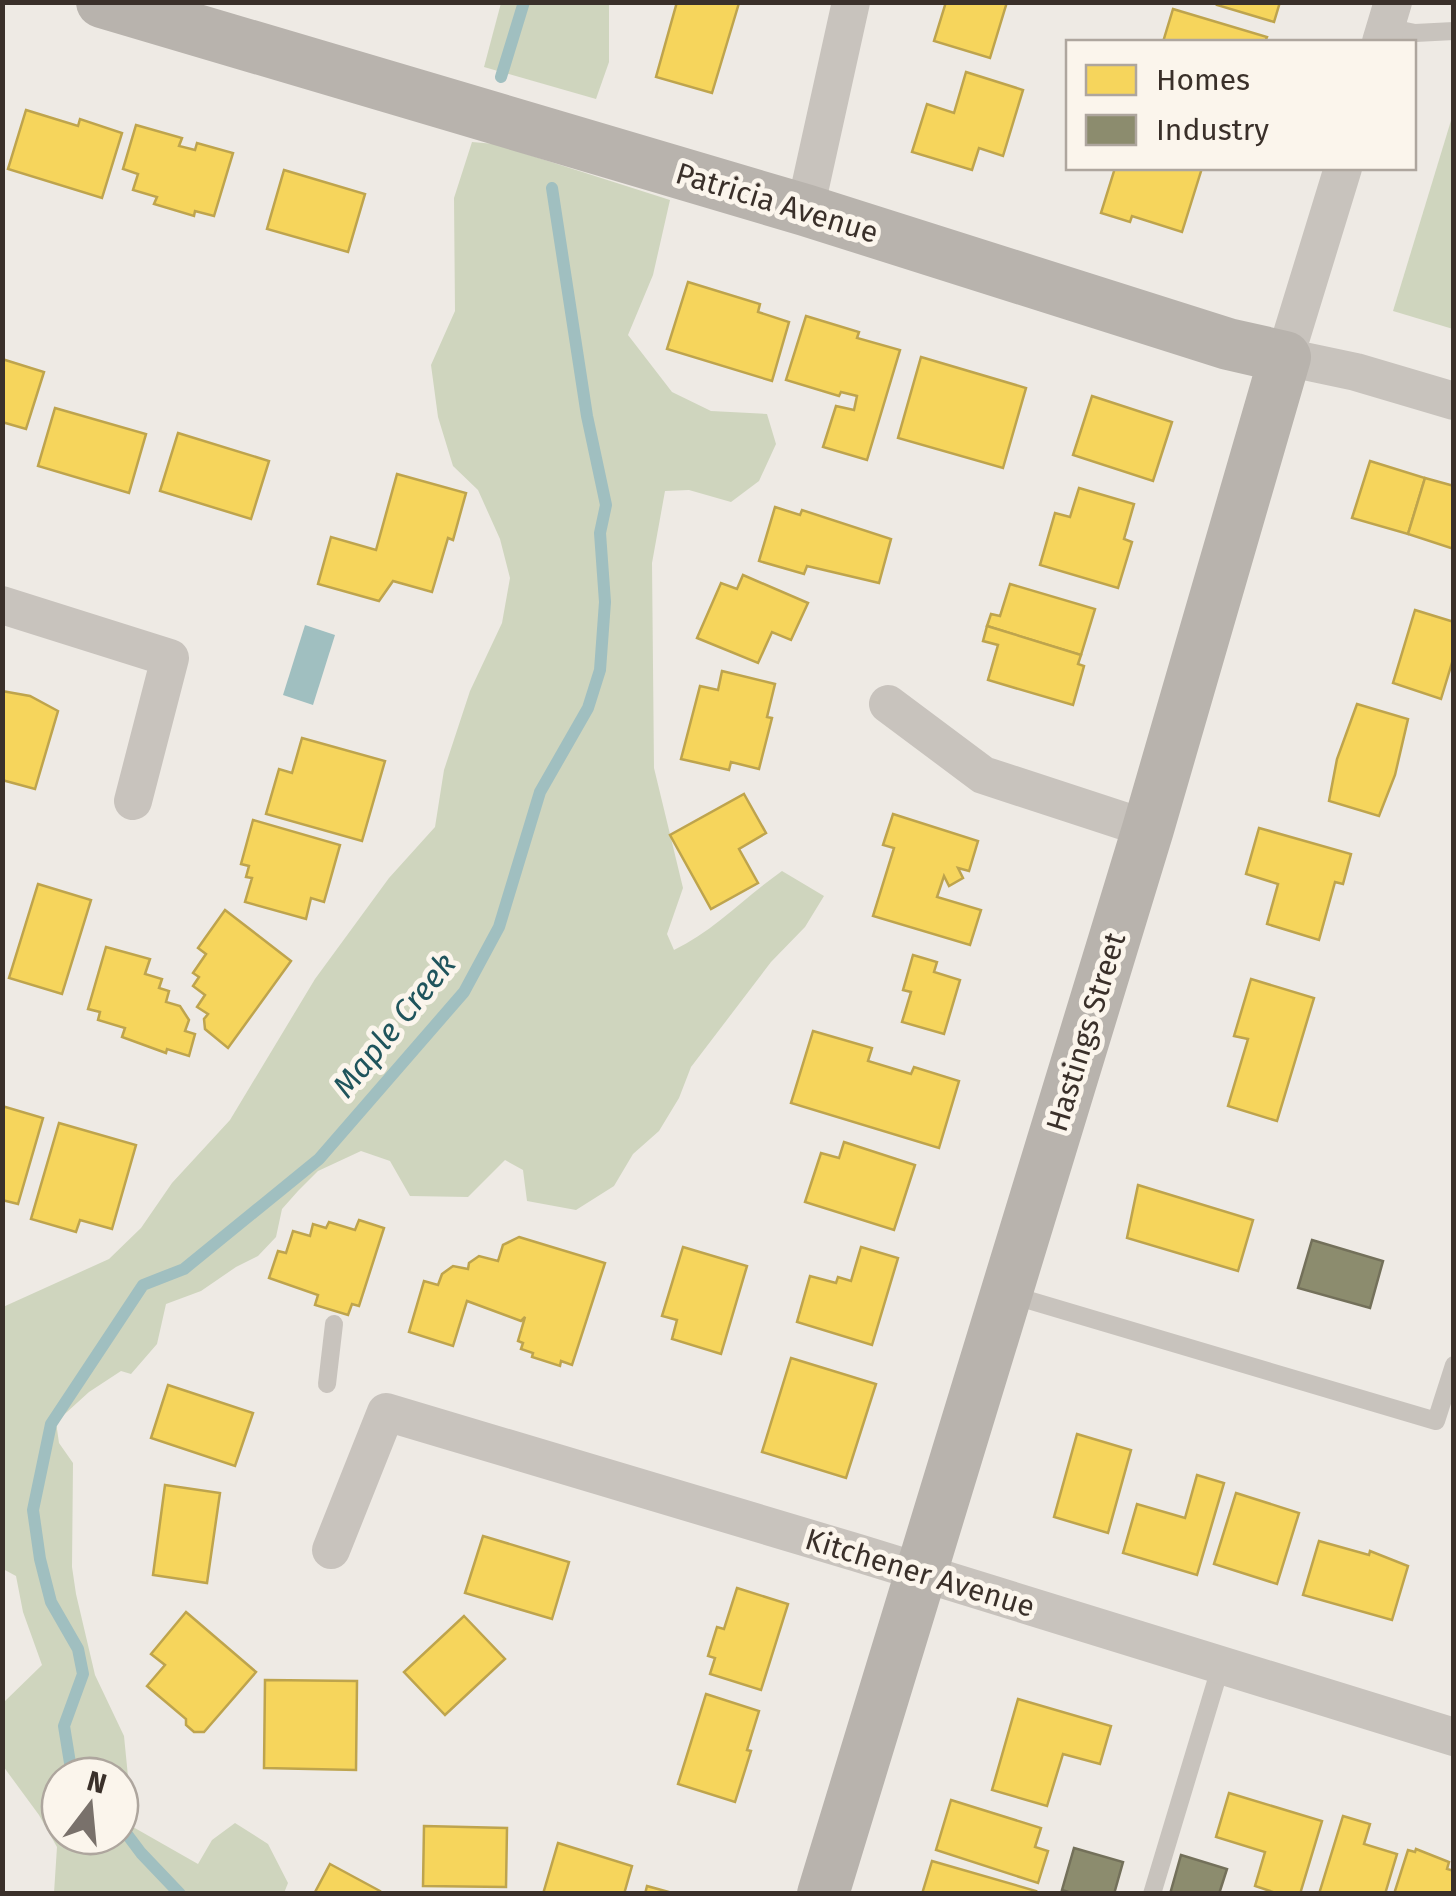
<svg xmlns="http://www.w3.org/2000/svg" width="1456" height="1896" viewBox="0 0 1456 1896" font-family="'Fira Sans',sans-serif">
	<rect width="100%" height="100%" fill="#eeeae4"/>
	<g fill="#cfd5be" fill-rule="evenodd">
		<polygon points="501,3 609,3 609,62 596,99 484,67"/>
		<polygon points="1453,114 1453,329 1393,311"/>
		<path d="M472,142l23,2 175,56 -17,75 -25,60 44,57 39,19 56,3 9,30 -17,37 -28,21 -42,-12 -24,1 -13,72 2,205 29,120 -16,46 7,16c40,-19 71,-53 108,-79l42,25 -19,31 -34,35 -80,105 -12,31 -20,33 -26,23 -19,32 -38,24 -49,-9 -4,-31 -18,-10 -37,37 -58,-1 -20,-35 -29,-10 -43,20 -20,20 -16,18 -6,28 -18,19 -22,11 -35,24 -35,13 -9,40 -26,30 -10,-3 -32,21 -33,30 3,21 14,20 -1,104 4,27 19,81 29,61 9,91 65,37 14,-24 23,-17 33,21 20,39 -4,10h-230l3,-46 -18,-32 -36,-49v-63l39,-38 -19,-53 -7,-36 -13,-7v-262l106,-48 32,-31 31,-45 58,-63 85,-141 74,-101 46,-51 9,-57 26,-79 32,-68 8,-45 -10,-39 -22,-49 -25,-24 -15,-49 -7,-52 24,-54 -1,-113zM60,1776h60v60h-60z"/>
	</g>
	<polygon fill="#a0bfc0" points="305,625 335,635 313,705 283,695"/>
	<g fill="#f6d55c" stroke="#bea44d" stroke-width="2.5">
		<polygon points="677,2 739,3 712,93 656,77"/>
		<polygon points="946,2 1007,2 990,58 934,41"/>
		<polygon points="1218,2 1280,2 1274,22 1217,5"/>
		<polygon points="1173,9 1267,37 1265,42 1163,42"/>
		<polygon points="966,72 1023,90 1003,156 979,148 972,170 912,152 927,104 954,113"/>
		<polygon points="26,110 78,126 80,119 122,133 102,198 8,169"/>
		<polygon points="136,125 182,138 179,146 195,150 197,143 233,153 214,216 195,211 194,216 154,204 157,197 133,190 138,174 123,169"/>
		<polygon points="1115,168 1202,168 1182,232 1132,216 1130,222 1101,213"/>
		<polygon points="284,170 365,194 348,252 267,229"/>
		<polygon points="688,282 760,304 758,312 789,322 772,381 667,349"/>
		<polygon points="806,316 859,332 857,338 900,350 867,460 823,447 836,406 854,410 857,396 841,392 839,396 786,380"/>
		<polygon points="921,357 1026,388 1003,468 898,438"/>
		<polygon points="2,359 44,372 26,429 2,422"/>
		<polygon points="1092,396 1172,422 1153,481 1073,455"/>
		<polygon points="55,408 146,434 129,493 38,466"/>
		<polygon points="178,433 269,461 251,519 160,491"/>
		<polygon points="1370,461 1425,478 1408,534 1352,518"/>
		<polygon points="397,474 466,493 453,540 448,538 432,592 393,581 379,601 318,584 331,537 376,550"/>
		<polygon points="1425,478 1454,486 1454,549 1408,534"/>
		<polygon points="1079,488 1134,504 1124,539 1132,542 1118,588 1040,565 1055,513 1070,517"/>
		<polygon points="775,507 800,515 802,510 891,539 879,583 807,566 804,574 759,561"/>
		<polygon points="743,575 808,603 791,640 772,632 758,663 697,638 721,583 737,589"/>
		<polygon points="1010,584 1095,609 1081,655 987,626 991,614 1000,616"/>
		<polygon points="1415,610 1454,622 1454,656 1441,699 1393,683"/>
		<polygon points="987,626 1081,655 1078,664 1084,666 1073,705 988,680 998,645 983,641"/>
		<polygon points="722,671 775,684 767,717 772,718 759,769 731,762 729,770 681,759 700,686 718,690"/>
		<polygon points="2,691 30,696 58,711 35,789 2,780"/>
		<polygon points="1357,704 1408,719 1395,775 1379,816 1329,801 1337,759"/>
		<polygon points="302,738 385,761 362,841 266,814 279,769 292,773"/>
		<polygon points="744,794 766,833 739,849 758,883 711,909 670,835"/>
		<polygon points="893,814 978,841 969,871 958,868 963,878 949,886 944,876 937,897 981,910 970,945 873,916 894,848 883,845"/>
		<polygon points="253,820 340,845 324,902 311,898 306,919 245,902 252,878 246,877 249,866 241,864"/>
		<polygon points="1259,828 1351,854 1343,884 1335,882 1319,940 1267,924 1278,884 1246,874"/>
		<polygon points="38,884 91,900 62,994 9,978"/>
		<polygon points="225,910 291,961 228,1048 205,1029 204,1019 208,1014 197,1007 205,995 193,986 199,977 193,973 206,954 198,948"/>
		<polygon points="106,947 150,959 145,974 162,979 159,988 169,991 166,1002 180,1006 189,1020 185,1031 195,1034 189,1056 167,1049 166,1053 122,1037 125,1028 98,1020 100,1012 88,1009"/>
		<polygon points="913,955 937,962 934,972 960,980 944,1034 902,1022 911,992 903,990"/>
		<polygon points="1251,979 1314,998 1277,1121 1228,1106 1248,1039 1234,1036"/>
		<polygon points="813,1031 872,1048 868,1061 911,1074 914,1067 959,1081 939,1148 791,1103"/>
		<polygon points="2,1106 43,1118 18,1204 2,1200"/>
		<polygon points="59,1123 136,1145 112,1229 80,1220 76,1232 31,1219"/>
		<polygon points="844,1142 915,1165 894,1230 805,1202 821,1153 839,1158"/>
		<polygon points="1138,1185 1253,1220 1238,1271 1127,1238"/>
		<polygon points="359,1220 384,1228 359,1306 352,1304 348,1315 315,1305 318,1295 269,1278 278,1251 286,1253 293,1231 310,1236 313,1224 326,1228 329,1222 355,1230"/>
		<polygon points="519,1237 605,1263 572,1365 561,1361 560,1366 532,1357 533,1353 521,1349 523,1343 518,1341 525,1317 521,1321 467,1301 453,1346 409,1332 424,1281 438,1285 442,1274 453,1266 468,1269 469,1263 479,1256 498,1261 503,1245"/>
		<polygon points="683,1247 747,1266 721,1354 672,1339 677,1320 662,1316"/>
		<polygon points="861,1247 898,1258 872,1345 797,1322 810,1276 836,1283 838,1277 851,1281"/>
		<polygon points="791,1358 876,1384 846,1478 762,1452"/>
		<polygon points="168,1385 253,1413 235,1466 151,1438"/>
		<polygon points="1077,1434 1131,1450 1108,1533 1054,1517"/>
		<polygon points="1197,1475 1224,1483 1197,1575 1123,1553 1137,1504 1185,1518"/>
		<polygon points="165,1485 220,1493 207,1583 153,1575"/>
		<polygon points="1236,1493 1299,1513 1277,1584 1214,1564"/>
		<polygon points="483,1536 569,1562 552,1619 465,1593"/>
		<polygon points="1319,1541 1369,1555 1370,1551 1408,1566 1392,1620 1303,1595"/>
		<polygon points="737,1588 788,1604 761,1690 710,1674 715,1658 708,1656 717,1627 724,1629"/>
		<polygon points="186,1612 256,1672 204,1732 194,1732 186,1725 186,1719 147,1686 165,1665 151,1654"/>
		<polygon points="464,1616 505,1659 445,1715 404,1672"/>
		<polygon points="265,1680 357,1681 356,1770 264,1768"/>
		<polygon points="706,1694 759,1711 747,1750 751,1751 735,1802 678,1784"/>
		<polygon points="1018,1699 1111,1726 1100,1764 1063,1754 1047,1806 992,1790"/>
		<polygon points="1229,1793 1322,1821 1300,1894 1279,1894 1255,1886 1265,1852 1216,1837"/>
		<polygon points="951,1800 1041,1828 1035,1847 1048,1851 1038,1883 936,1850"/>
		<polygon points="1343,1816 1370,1824 1364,1844 1397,1854 1385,1894 1319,1894"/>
		<polygon points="424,1826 507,1828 506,1887 423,1886"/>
		<polygon points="558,1843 632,1866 624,1894 543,1894"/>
		<polygon points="1416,1849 1449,1862 1447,1869 1454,1871 1454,1894 1394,1894 1408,1850 1415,1852"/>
		<polygon points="932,1861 1036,1891 1035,1894 922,1894"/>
		<polygon points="330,1864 380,1891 379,1894 314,1894"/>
		<polygon points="647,1886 676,1894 645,1894"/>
	</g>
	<g fill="#8c8c6e" stroke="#73705a" stroke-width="2.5">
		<polygon points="1312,1240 1383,1261 1370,1308 1298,1288"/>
		<polygon points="1074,1848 1123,1862 1114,1894 1074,1894 1062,1890"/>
		<polygon points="1181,1855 1227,1869 1219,1894 1170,1894"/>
	</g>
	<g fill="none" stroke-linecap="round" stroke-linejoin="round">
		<g stroke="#a0bfc0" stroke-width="12">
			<polyline points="501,77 524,2"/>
			<polyline points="82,1776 70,1763 64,1726 83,1674 78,1649 51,1602 40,1559 33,1510 51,1424 143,1285 184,1269 319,1159 464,992 499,927 540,792 588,708 600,670 605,602 600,533 606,505 587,416 552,188"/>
			<polyline points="120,1825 141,1853 180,1894"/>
		</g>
		<g stroke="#c8c3bd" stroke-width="18">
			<polyline points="1386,27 1415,33 1454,31"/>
			<polyline points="1011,1295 1436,1421 1454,1365"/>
			<polyline points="327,1384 334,1324"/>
			<polyline points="1152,1894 1221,1665"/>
		</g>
		<g stroke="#c8c3bd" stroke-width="38">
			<polyline points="1381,42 1393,2"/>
			<polyline points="1343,168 1285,357 1356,372 1454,401"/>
			<polyline points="805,210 851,2"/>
			<polyline points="2,605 170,658 133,801"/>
			<polyline points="888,704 983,775 1148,829"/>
			<polyline points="331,1550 386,1412 858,1553 1454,1737"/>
		</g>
		<polyline stroke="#b8b3ad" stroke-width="52" points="102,2 805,210 1228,344 1285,357 1148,829 823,1894"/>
	</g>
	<g text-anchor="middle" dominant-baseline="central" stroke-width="10" stroke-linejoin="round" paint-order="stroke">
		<g font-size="30" fill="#3a302a" stroke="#fbf5ec">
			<text transform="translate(777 203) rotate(17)">Patricia Avenue</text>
			<text transform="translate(1086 1032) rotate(-73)">Hastings Street</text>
			<text transform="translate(920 1573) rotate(17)">Kitchener Avenue</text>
		</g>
		<g font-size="32" font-style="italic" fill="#1f545c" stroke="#fbf5ec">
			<text transform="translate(394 1025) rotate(-51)">Maple Creek</text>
		</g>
	</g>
	<rect width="1456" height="1896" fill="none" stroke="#3a302a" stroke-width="10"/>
	<rect x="1066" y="40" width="350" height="130" fill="#fbf5ec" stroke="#aea69e" stroke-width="2.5"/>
	<rect x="1086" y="65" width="50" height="30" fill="#f6d55c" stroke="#aea69e" stroke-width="2.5"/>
	<text x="1156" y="90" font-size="30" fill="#3a302a">Homes</text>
	<rect x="1086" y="115" width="50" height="30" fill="#8c8c6e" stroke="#aea69e" stroke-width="2.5"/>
	<text x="1156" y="140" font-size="30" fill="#3a302a">Industry</text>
	<g transform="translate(90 1806) rotate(16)"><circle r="48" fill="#fbf5ec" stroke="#aea69e" stroke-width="2.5"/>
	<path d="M0-8L18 38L0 25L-18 38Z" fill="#79716b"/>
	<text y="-15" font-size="28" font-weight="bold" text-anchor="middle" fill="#3a302a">N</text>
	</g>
</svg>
